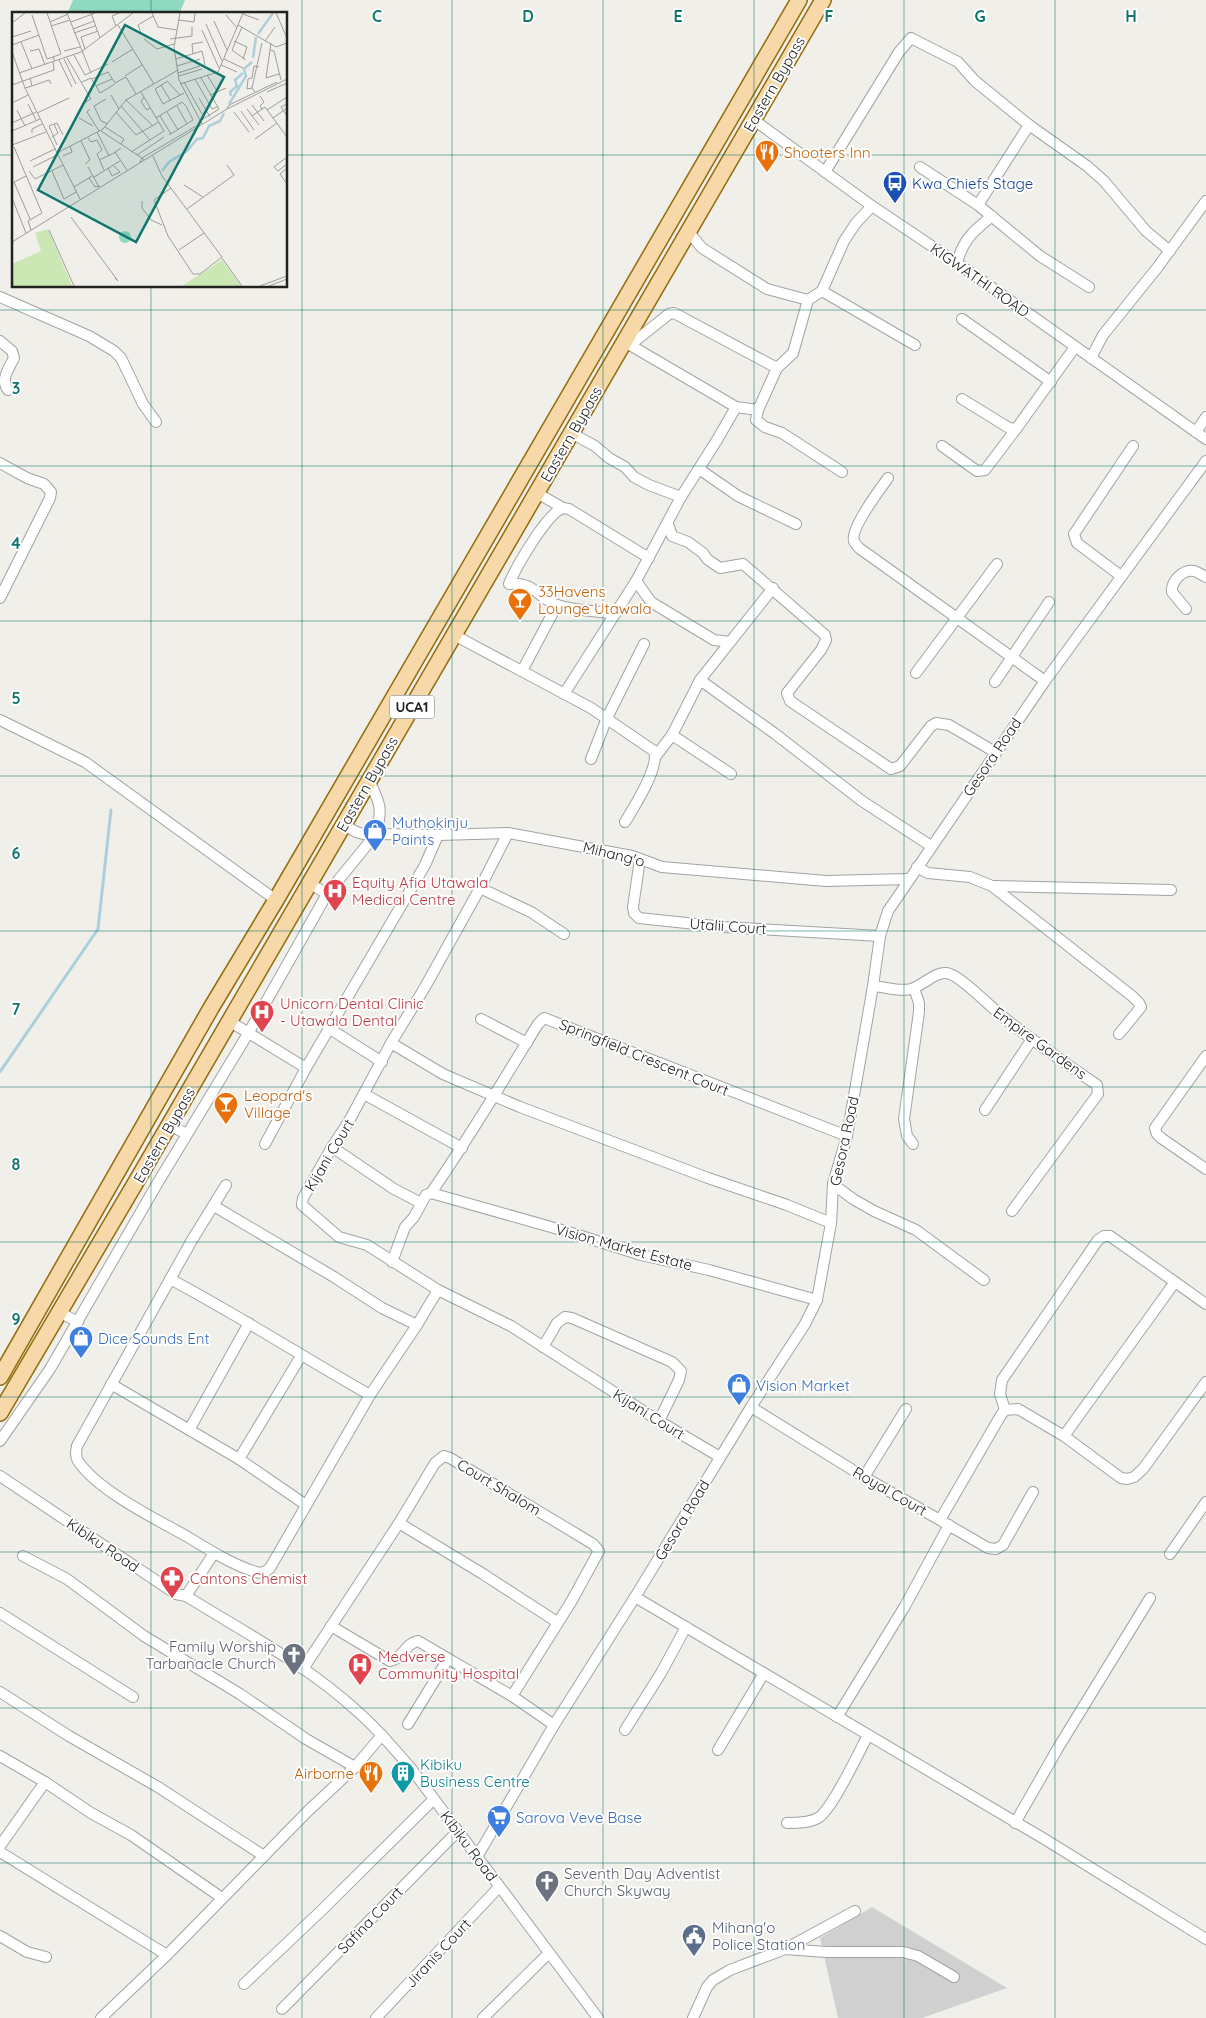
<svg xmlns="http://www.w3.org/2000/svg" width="1206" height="2018" viewBox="0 0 1206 2018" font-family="Quicksand,sans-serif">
	<rect width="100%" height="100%" fill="#f1efe9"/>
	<polygon fill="#d0d0d0" points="872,1907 1007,1988 922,2018 838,2018 820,1938"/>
	<polygon fill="#8ed9bf" points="73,0 185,0 179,14 67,14"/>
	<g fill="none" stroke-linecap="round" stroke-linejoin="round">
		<polyline stroke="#adcfdb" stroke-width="3" points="0,1072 98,929 111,810"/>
		<defs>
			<g id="minor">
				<polyline points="754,120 872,206 957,263 1206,439"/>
				<polyline points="920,167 978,205 1029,125"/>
				<polyline points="825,172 899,52 911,38 958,62 975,81 1029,125 1087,166 1104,181 1146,231 1170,251"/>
				<polyline points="978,205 1040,256 1089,287"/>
				<polyline points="688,231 702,248 767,289 808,300"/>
				<path d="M957,263c6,-24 17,-32 35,-47"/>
				<polyline points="822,291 915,345"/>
				<polyline points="0,297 89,336 114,351 121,358 143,404 156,422"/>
				<polyline points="962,319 1051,382"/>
				<polyline points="629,335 630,345 736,407 758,410 756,420 765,427 782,433 842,472"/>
				<path d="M0,341l12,10 2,7c-5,10 -14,22 -6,32"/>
				<polyline points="630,345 669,314 674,313 777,368"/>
				<polyline points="1091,358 1103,335 1157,268 1206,201"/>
				<polyline points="962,399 1009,428 1016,429 1075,347"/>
				<polyline points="758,410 777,368 793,353 808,300 822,291 844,241 856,223 872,206"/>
				<polyline points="1196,432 1206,417"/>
				<polyline points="571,433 595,446 609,458 625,467 634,477 649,485 681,497"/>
				<polyline points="942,446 977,471 985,470 1016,429"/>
				<polyline points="0,463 27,478 44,484 51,492 50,498 0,598"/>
				<polyline points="699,469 738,496 796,524"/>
				<path d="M888,478c-8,11 -38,51 -34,63 0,1 4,6 5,7l186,133"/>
				<polyline points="537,493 563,508"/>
				<polyline points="668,524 672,536 688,542 703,553 707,559 720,568 743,564 825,635 826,640 821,650 787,693 790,701 891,769 900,766 931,726 936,723 949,725 995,752"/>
				<polyline points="1121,576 1077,543 1074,534 1133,446"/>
				<polyline points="636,581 651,602 714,640 730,642"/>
				<path d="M1186,609l-14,-17c-1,-11 11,-23 22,-21 4,1 8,4 12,6"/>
				<path d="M615,614c-17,-3 -44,-4 -58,-9 -21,-8 -21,-23 -48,-21 7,-17 38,-71 54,-76l6,1 80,49"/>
				<path d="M454,635l137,73 63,43c6,16 -20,56 -29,71"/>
				<polyline points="522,671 557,605"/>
				<polyline points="916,673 997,564"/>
				<polyline points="700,680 774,733 862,801 931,846"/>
				<polyline points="995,682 1049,602"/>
				<polyline points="564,694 636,581 681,497 717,440 736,407"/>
				<polyline points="0,720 85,762 276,900"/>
				<polyline points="672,735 731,774"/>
				<polyline points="656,756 672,735 700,680 773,588"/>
				<polyline points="591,759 607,718 644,644"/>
				<path d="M369,780c11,24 14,27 7,54l62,1 70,-2 124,23 30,11 164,14 83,-2"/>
				<path d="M344,824c10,8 18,12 32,10"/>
				<polyline points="508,833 480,888 425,987 391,1043 349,1121 332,1147 303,1198 302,1205 339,1237 367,1245 438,1290 511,1326 659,1421 720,1457"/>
				<polyline points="640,859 633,907 634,913 639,918 724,927 880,936"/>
				<polyline points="917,867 928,873 970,877 992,886 1132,996 1139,1003 1141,1007 1119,1034"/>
				<polyline points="309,883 327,894"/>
				<polyline points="993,886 1171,890"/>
				<polyline points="480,888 531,912 564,934"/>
				<path d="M873,986c12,1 28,6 38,3 12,-3 26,-20 39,-15 11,3 42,34 53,43 30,24 62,46 94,68l1,9 -86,117"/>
				<polyline points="481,1019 527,1043"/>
				<polyline points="229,1021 306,1068"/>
				<polyline points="330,1029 382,1062"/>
				<polyline points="391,1043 443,1074 520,1107 708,1178 787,1205 831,1223"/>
				<polyline points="1206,1056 1155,1128 1157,1134 1161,1138 1206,1169"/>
				<polyline points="364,1094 462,1148"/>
				<polyline points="985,1110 1032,1039"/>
				<polyline points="169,1125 187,1134"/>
				<polyline points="265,1144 306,1068 425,865 438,835"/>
				<polyline points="913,1144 907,1136 904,1119 919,1012 919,1003 914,988"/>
				<polyline points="332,1147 394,1189 421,1203"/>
				<polyline points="833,1184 853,1199 874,1211 916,1230 984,1280"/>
				<path d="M226,1185l-34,55 -115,206c-1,5 -2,10 1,15 20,30 78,58 110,76 21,13 45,28 68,35 6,2 10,0 14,-4l100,-173 47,-70 21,-35"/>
				<polyline points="431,1193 572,1233 641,1255 709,1270 817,1300"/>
				<polyline points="214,1206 334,1277 382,1308 417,1325"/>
				<path d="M392,1262l13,-35 9,-10 12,-22 5,-2c38,-55 72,-112 107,-169l6,-6 303,118"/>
				<path d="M170,1279c68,36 133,78 200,116"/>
				<polyline points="59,1312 78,1322"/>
				<polyline points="543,1347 557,1323 565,1317 572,1318 672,1362 681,1371 679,1380 659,1421"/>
				<polyline points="111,1384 239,1459 306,1505"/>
				<polyline points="751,1407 864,1477 940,1520 1001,1415 1005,1410 1018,1409 1064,1436 1121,1478 1127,1479 1134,1477 1143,1469 1206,1382"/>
				<polyline points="1005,1410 1000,1394 1002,1380 1098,1240 1104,1236 1110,1236 1175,1282"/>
				<polyline points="189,1430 249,1323"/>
				<polyline points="1064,1436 1175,1282 1206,1304"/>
				<polyline points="0,1441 50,1369 157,1184 249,1032 327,894 376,834"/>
				<polyline points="239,1459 301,1356"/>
				<path d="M0,1476l176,118 10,2c58,36 121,69 171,115 20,17 36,37 53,56l188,251"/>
				<polyline points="864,1477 906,1409"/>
				<polyline points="943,1522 988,1548 996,1549 1003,1545 1033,1492"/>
				<polyline points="399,1523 483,1574 557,1622"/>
				<polyline points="1170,1554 1206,1502"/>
				<polyline points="23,1556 67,1579 144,1636 240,1694 306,1739 355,1767"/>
				<polyline points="186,1596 214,1553"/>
				<polyline points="635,1597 1046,1840 1206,1939"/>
				<polyline points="0,1613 133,1697"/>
				<path d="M331,1626l59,35c13,-2 15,-18 28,-20l94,55 42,29"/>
				<polyline points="303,1669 399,1523 435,1463 444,1456 450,1458 593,1544 599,1551 571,1602 512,1696"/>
				<polyline points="0,1692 69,1736 158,1787 264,1856"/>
				<polyline points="837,1717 905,1606 949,1525"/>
				<polyline points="408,1724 448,1659"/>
				<polyline points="625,1730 661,1673 686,1627"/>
				<polyline points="718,1750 764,1673"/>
				<polyline points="0,1756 45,1782 91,1813 131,1835 222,1898"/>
				<path d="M787,1823c10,0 22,0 31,-5 14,-8 41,-66 50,-83"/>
				<polyline points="1015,1823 1058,1748 1150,1598"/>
				<polyline points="0,1846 45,1782"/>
				<polyline points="0,1852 167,1955"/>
				<polyline points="477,1857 554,1725 635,1597 751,1407 805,1324 817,1300 831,1223 833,1184 847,1136 873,986 880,936 888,911 1045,681 1206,461"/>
				<polyline points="0,1936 27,1952 46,1957"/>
				<polyline points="785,1949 855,1911"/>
				<polyline points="244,1984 323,1909 434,1799"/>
				<polyline points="282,2009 457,1832"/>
				<polyline points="101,2018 167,1955 308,1811 355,1767 382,1735"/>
				<polyline points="376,2018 499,1887"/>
				<polyline points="483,2018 549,1953"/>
				<polyline points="693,2018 707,1987 713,1980 730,1970 785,1949 826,1952 903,1952 918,1956 954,1977"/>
			</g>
			<g id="primary">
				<polyline points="0,1377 211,1008 276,900 799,0"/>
				<polyline points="0,1413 136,1182 823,0"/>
			</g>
		</defs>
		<use href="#minor" stroke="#a3a3a3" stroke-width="12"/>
		<use href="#primary" stroke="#946c0b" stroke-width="18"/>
		<use href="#minor" stroke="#fff" stroke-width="10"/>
		<use href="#primary" stroke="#f6d8a9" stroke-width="15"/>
	</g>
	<path fill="none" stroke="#0f766e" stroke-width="1" stroke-opacity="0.55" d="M151,0v14M302,0v2018M452,0v2018M603,0v2018M754,0v2018M904,0v2018M1055,0v2018M0,155h14M286,155h920M151,286v1732M0,310h1206M0,466h1206M0,621h1206M0,776h1206M0,931h1206M0,1087h1206M0,1242h1206M0,1397h1206M0,1552h1206M0,1708h1206M0,1863h1206"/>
	<defs>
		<symbol id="restaurant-pin" viewBox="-11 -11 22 30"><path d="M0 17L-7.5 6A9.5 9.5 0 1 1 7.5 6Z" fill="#e8710a" stroke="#fff"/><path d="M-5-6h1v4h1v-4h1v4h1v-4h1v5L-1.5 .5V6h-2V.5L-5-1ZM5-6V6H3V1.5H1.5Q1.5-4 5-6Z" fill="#fff"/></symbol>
		<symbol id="bus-pin" viewBox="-11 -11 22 30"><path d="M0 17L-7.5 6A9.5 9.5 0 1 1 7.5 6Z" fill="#1a4fb4" stroke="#fff"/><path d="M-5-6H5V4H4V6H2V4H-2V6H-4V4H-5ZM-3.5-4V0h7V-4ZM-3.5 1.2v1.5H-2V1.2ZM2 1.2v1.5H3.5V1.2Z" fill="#fff"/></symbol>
		<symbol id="bar-pin" viewBox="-11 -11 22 30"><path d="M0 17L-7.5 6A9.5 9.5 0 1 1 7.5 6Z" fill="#e8710a" stroke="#fff"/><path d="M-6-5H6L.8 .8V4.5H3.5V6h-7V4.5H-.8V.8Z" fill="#fff"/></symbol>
		<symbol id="shop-pin" viewBox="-11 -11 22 30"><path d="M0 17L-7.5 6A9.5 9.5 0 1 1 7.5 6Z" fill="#3f7fe0" stroke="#fff"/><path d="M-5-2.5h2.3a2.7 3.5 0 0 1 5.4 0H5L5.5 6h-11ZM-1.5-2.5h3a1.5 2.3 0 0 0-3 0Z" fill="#fff"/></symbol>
		<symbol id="hospital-pin" viewBox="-11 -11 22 30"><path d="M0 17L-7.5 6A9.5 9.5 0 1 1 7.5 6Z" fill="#e0444e" stroke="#fff"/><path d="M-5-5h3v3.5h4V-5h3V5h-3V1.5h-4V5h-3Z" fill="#fff"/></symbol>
		<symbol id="pharmacy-pin" viewBox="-11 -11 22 30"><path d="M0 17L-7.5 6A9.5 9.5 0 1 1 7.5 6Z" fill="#e0444e" stroke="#fff"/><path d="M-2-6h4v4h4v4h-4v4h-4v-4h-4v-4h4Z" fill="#fff"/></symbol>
		<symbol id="church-pin" viewBox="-11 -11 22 30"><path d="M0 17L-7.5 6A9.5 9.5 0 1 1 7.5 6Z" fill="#6b7280" stroke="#fff"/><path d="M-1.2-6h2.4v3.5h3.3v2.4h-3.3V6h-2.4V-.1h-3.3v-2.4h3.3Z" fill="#fff"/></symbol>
		<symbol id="building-pin" viewBox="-11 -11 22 30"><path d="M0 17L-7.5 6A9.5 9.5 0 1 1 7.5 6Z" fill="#0f9aa8" stroke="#fff"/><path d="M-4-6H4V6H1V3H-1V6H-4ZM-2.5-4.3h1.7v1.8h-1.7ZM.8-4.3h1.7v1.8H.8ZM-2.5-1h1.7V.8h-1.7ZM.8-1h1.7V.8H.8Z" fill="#fff"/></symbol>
		<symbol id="supermarket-pin" viewBox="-11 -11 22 30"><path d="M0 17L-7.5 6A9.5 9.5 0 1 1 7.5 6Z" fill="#3f7fe0" stroke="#fff"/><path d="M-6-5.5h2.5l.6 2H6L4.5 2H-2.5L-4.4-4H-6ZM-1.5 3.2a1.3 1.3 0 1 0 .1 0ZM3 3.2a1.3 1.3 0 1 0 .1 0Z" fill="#fff"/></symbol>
		<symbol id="civic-pin" viewBox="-11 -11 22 30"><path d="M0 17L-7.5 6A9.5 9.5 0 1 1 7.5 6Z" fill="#5c6f8a" stroke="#fff"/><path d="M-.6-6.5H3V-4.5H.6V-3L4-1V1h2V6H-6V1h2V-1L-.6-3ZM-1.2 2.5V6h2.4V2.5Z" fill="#fff"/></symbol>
	</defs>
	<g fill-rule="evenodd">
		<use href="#restaurant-pin" x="753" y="138" width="28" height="38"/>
		<use href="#bus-pin" x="881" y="169" width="28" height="38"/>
		<use href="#bar-pin" x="506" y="586" width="28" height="38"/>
		<use href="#shop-pin" x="361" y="817" width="28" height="38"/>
		<use href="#hospital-pin" x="321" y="877" width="28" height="38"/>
		<use href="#hospital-pin" x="248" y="998" width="28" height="38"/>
		<use href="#bar-pin" x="212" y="1090" width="28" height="38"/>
		<use href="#shop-pin" x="67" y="1324" width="28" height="38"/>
		<use href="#shop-pin" x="725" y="1371" width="28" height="38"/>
		<use href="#pharmacy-pin" x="158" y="1564" width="28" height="38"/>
		<use href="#church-pin" x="280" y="1641" width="28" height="38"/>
		<use href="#hospital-pin" x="346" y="1651" width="28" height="38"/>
		<use href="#restaurant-pin" x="357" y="1759" width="28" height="38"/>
		<use href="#building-pin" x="389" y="1759" width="28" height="38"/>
		<use href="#supermarket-pin" x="485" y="1803" width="28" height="38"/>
		<use href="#church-pin" x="533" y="1868" width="28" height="38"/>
		<use href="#civic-pin" x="680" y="1922" width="28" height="38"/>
	</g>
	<g text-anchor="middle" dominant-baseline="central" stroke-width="4" stroke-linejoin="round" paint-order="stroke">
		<rect fill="#fff" stroke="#646464" stroke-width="1" x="389.5" y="695.5" width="45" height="23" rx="4"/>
		<g font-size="14" font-weight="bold" fill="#222">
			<text x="412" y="707">UCA1</text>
		</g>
		<g font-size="15" fill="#222" stroke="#fff">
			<text transform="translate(774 84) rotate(-60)">Eastern Bypass</text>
			<text transform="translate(980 280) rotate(35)">KIGWATHI ROAD</text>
			<text transform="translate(571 434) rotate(-60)">Eastern Bypass</text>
			<text transform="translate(992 757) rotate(-56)">Gesora Road</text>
			<text transform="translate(367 784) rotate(-60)">Eastern Bypass</text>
			<text transform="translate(614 854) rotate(14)">Mihang'o</text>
			<text transform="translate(728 926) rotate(4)">Utalii Court</text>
			<text transform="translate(1040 1043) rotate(36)">Empire Gardens</text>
			<text transform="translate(644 1057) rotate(22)">Springfield Crescent Court</text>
			<text transform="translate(164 1135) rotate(-60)">Eastern Bypass</text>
			<text transform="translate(844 1141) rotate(-78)">Gesora Road</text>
			<text transform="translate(329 1155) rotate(-59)">Kijani Court</text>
			<text transform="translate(624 1247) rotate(15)">Vision Market Estate</text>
			<text transform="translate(649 1414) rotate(32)">Kijani Court</text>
			<text transform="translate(499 1487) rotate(31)">Court Shalom</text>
			<text transform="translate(890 1491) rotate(30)">Royal Court</text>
			<text transform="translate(682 1520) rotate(-59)">Gesora Road</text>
			<text transform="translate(103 1545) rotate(34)">Kibiku Road</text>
			<text transform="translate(469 1846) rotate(53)">Kibiku Road</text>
			<text transform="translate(370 1920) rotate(-46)">Safina Court</text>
			<text transform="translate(438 1953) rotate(-47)">Jiranis Court</text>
		</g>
		<g font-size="15" fill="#c56008" stroke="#fff" text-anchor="start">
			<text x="784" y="152">Shooters Inn</text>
			<text x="538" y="591">33Havens<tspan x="538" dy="17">Lounge Utawala</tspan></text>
			<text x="244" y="1095">Leopard's<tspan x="244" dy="17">Village</tspan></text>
			<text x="354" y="1773" text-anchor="end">Airborne</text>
		</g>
		<g font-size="15" fill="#164399" stroke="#fff" text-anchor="start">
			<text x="912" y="183">Kwa Chiefs Stage</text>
		</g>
		<g font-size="15" fill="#366cbe" stroke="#fff" text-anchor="start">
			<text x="392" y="822">Muthokinju<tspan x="392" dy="17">Paints</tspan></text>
			<text x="98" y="1338">Dice Sounds Ent</text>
			<text x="756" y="1385">Vision Market</text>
			<text x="516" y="1817">Sarova Veve Base</text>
		</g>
		<g font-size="15" fill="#be3a42" stroke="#fff" text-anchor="start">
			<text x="352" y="882">Equity Afia Utawala<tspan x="352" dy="17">Medical Centre</tspan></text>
			<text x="280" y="1003">Unicorn Dental Clinic<tspan x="280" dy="17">- Utawala Dental</tspan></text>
			<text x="190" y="1578">Cantons Chemist</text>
			<text x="378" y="1656">Medverse<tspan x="378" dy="17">Community Hospital</tspan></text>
		</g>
		<g font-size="15" fill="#5b616d" stroke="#fff" text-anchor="end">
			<text x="276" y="1646">Family Worship<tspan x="276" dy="17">Tarbanacle Church</tspan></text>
			<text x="564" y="1873" text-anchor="start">Seventh Day Adventist<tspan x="564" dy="17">Church Skyway</tspan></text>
		</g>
		<g font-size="15" fill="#0d838f" stroke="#fff" text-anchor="start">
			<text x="420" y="1764">Kibiku<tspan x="420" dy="17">Business Centre</tspan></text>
		</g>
		<g font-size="15" fill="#4e5e75" stroke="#fff" text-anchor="start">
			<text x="712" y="1927">Mihang'o<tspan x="712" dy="17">Police Station</tspan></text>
		</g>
	</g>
	<g transform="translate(12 12)">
		<rect width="275" height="275" fill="#f1efe9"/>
		<path d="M36,217l24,57h-60v-22l29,-13 -6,-18zM210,248l19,26h-59z" fill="#cbe7b4"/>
		<path d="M107 225a6 6 0 1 1 12 0a6 6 0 1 1-12 0Z" fill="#8ed9bf"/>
		<path fill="none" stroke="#adcfdb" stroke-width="2.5" d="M246,22l15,-21M241,46l3,-21M219,84l-1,-4 7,-6 -2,-6 8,-7M217,92l17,-28 -2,-7 8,-7M150,159l7,-9 18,-11 10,-12 6,-1 6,-12 11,-5 4,-8"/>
		<path fill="none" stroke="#9e9d99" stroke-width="1" d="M35,1l14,41 -8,3M55,1l24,60M79,1l9,25M140,1l6,14 19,3M168,1l-6,34 5,33 23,44M264,1l11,25M231,2l16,6M20,3l15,44 6,-2 2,4M214,3l11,13M166,8l16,2 1,-9M202,9l13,29M38,10l18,-8M59,10l24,-9M0,11l13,-10M194,12l16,37M106,13l36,59M226,13l38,22 11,-4M39,14l19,-6M104,14l-4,-10 7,-3M230,15l-10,23 14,10M61,17l21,-8M190,18l17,38M62,21l21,-7M129,21l-3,-8 15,-9M0,25l19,-6M132,27l13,10 17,-5M158,27l22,-3v-9M222,29l13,6 -4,12M253,29l10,-14M9,30l11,27M259,31l-5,35 13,-4M0,33l27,-10M73,37l-4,-12 17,-6M258,38l4,1 7,29M18,39l9,-2 6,16M52,39l16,-4M0,40l13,36 55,111M181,42l-1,-10 11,-2M62,43l11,20 23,-11M55,46l24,41 -9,5M52,47l12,25M164,47l26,-8 3,14M212,47l19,9M47,48l13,27M100,50l21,-13M209,53l16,7M165,54l23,-7M7,61l62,-21 52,-39M166,61l22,-7M195,63l10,16M113,64l17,-11M167,64l23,-7M80,67l16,-7 7,11 11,-6 10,17M183,67l17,30 5,-2M156,69l-13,8 8,15 21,-11M70,70l9,-4 5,8 16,-7M156,70l12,13M172,70l18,32M168,72l38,-12 25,-59M0,73l42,-15 -1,-8M149,73l9,15M20,74l17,-6 2,4M84,74l4,7 15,-9M13,76l7,-2 -2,-8M240,76l-5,1 1,-10 4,-1 2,-12 5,1M243,80l-3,-4 10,-45M255,80l20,-9M99,83l8,14M198,83l16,-7M248,84l4,6 -4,4 2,3M132,85l-3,5 6,8 3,-2M187,86l11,19M94,87l-12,7 7,15 7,3M114,88l27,26M0,91l16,-8M16,92l8,16M275,92l-6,3 6,9M240,93l12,16M109,94l29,34M165,94l10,18M275,96l-14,10 14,19M78,97l-3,3 12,19M215,97l2,-4 48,-23M235,97l12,16M5,98l8,16M255,98l20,-13M229,99l13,19M104,100l20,23 23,-13M155,100l11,18M222,100l15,20M25,101l32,-15M148,104l11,18M240,104l13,-9 8,11M67,106l14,8M144,106l26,-16 4,4 7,14 -24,15M188,109l19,-12 -18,-31M0,111l24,-11M93,115l19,12 -3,5M0,119l28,-12M89,119l41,27 -2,4M85,120l12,24M20,121v-4l10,-5M40,125l6,-4 -4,-9M76,126l3,4 6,-2 5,10 -5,4 7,16M243,127l22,-16M69,129l9,19 -5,4M0,133l34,-13M45,133l-8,-19 8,-3 6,12M2,135l28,66 -14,8 3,9M109,136l-6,4 12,18M119,140l33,-21 -23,-39M45,141l46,-24 23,-29 52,-30M125,143l27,-18M51,144l9,-4 -2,-6M141,144l9,20 60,81 -22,17h-7l-25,-38 -14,-36 17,-12M275,145l-13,10 4,4 9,-7M87,148l17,-8M132,148l-2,-2 54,-32M18,149l25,-12M21,155l24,-12M76,155l11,20M96,156l4,8 8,-4 -7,-7M275,156l-7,6 7,10M17,159l6,8 28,-14M40,159l12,28 12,-7M14,164l-12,6 16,37M82,165l26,-16M77,166l6,9 5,-1M172,173l19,12M62,175l18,-11M0,186l14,35M130,189v7l9,12 11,5M175,197l47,-34 -7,-10M59,205l47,64 -3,-3M37,218l25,56M0,230l215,-133 60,-30M167,238l25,-17M210,246l20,28M248,274l27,-10M257,274l18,-7"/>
		<path fill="#0f766e" fill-opacity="0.15" stroke="#0f766e" stroke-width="2.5" d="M113,13l99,52 -88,165 -98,-52z"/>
		<rect width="275" height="275" fill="none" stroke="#222" stroke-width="2.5"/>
	</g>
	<g font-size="16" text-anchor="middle" font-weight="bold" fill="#0f766e" stroke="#fff" stroke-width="4" stroke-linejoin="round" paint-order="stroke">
		<text x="377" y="22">C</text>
		<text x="528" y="22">D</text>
		<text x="678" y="22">E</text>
		<text x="829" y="22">F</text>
		<text x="980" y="22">G</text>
		<text x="1131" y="22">H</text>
		<text x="16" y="394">3</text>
		<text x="16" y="549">4</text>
		<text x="16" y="704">5</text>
		<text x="16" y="859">6</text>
		<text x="16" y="1015">7</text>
		<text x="16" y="1170">8</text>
		<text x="16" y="1325">9</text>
	</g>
</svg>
